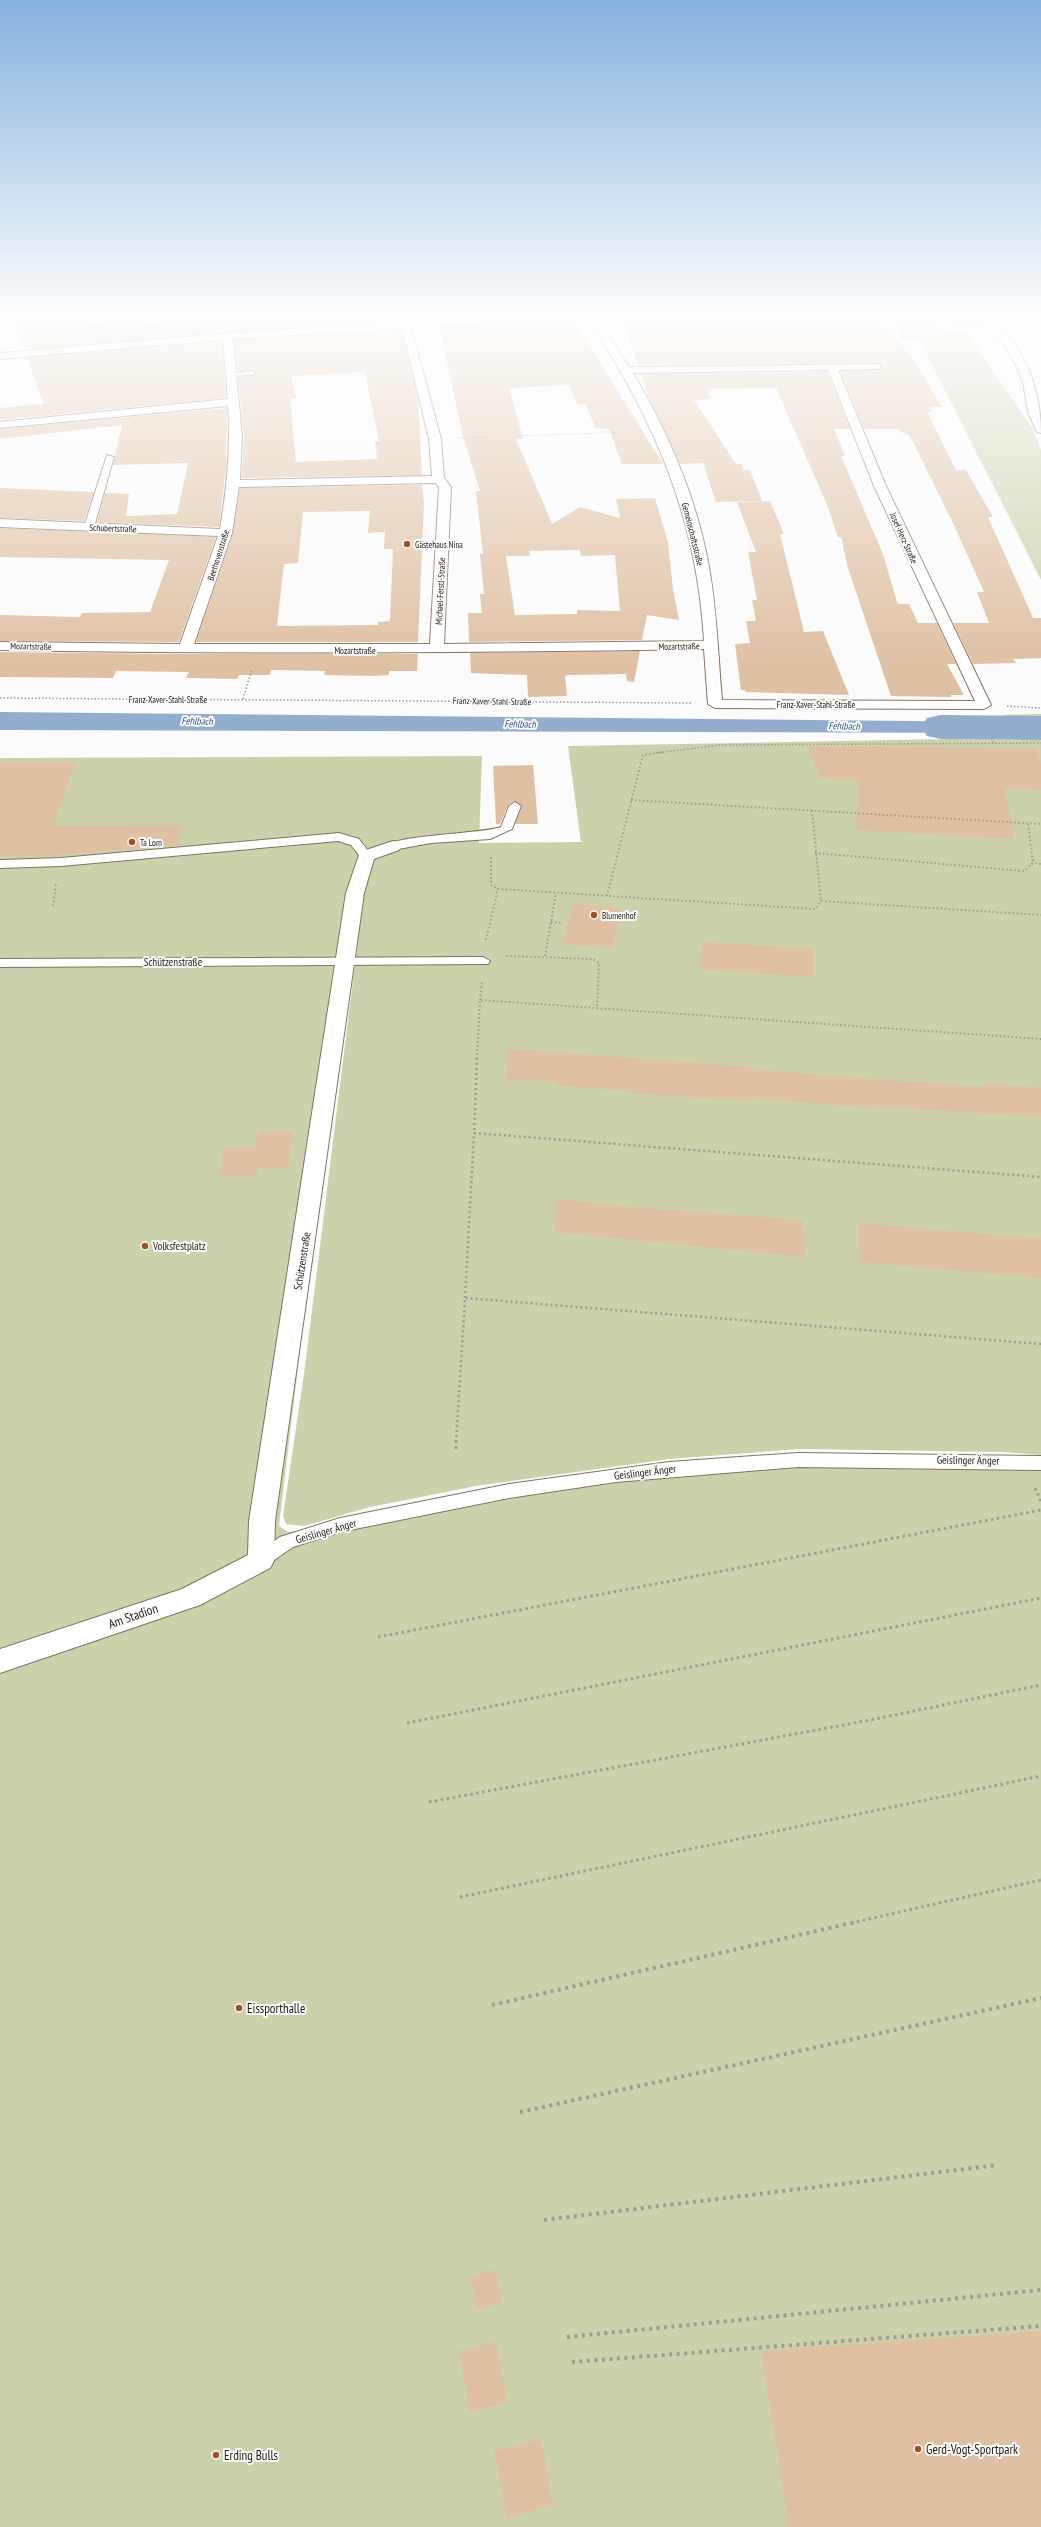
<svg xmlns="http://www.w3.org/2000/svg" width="1041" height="2527" viewBox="0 0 1041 2527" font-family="'PT Sans Narrow',sans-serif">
	<rect width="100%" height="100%" fill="#fbfbfb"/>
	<g fill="#cad1ab">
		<polygon points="885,316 924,316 942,331 964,330 1032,427 1041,450 1041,580 919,339 905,339"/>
		<polygon points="1041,714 1041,735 1002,715"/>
		<path d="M948,739l93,1v715l-39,-3 -203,-3 -130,10 -193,27 -106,21 -66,19 -18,-2 -3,-8 22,-149 57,-459c-1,-23 1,-38 18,-54l-22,7 -79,665 9,6 128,-15 34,-8 174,-29 146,-11 106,-4 165,4v1058h-1041v-1769l482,-2 -3,87 102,-1 -13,-96z"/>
	</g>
	<polygon fill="#93aecd" points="0,712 1011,722 1032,733 0,730"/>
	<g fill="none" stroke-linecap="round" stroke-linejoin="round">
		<polygon fill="#93aecd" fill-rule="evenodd" points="941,715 1041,716 1041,740 941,739 927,736 921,727 927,718"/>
	</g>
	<g fill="#dfc0a2" fill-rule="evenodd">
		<polygon points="234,316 391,316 394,321 24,349 14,323 72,318 74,323 87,322 88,325 141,320 142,324 167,323"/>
		<polygon points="836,316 838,318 853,318 855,320 878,319 911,356 942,407 930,407 932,412 927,412 956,470 966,470 993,517 988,517 1033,618 1041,618 1041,658 1013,659 1016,663 973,664 953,623 989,623 977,592 984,592 954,525 910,436 897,429 864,429 840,371 876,370 881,369 881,363 638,365 623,319"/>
		<path d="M573,319l90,145h-41l-13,-35 -14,-1 -9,-24 -8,1 -9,-20 -60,3 14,51h-7l36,85 28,-17 40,11 -4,-19 39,-1 13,44 5,47 6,31 -32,-5 -5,25 -173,2 -1,-29h14l-2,-19h4l-4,-40h3l-7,-63h4l-17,-55 -24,-109zM580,550l1,6 34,-1 5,56 -43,-1v4l-62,1 -9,-59h24l-1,-5z"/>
		<path d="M401,330l17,69 4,76 -180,3 2,-42 -6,-59 16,-1 2,-5h-18l-3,-31zM365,372l14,69h-4l2,18 -81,3 -6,-63 6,-1 -5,-22z"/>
		<polygon points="222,342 226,398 0,420 0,408 44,404 27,358"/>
		<polygon points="827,372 850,429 834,429 845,456 841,456 883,554 897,602 899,604 909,604 918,623 937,623 956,664 947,664 964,695 951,695 951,697 891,696 848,568 841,537 838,537 828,507 776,388 708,389 710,399 694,400 736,464 742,464 744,470 750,470 762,501 716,502 703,463 680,464 649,398 641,374"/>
		<polygon points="227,408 226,467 219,527 97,522 105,493 129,494 126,516 177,514 188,463 113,465 122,425 0,439 0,429"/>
		<path d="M422,485l2,18 -6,139h-222l37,-109 7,-45zM370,511l-2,22 17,-1 -1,17h9l-3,72 -12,1v3l-101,1 7,-62 14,-1 5,-51z"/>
		<polygon points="0,488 94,492 84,521 0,518"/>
		<polygon points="770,501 784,534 780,534 804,632 823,631 849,695 746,692 745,690 741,690 735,644 750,643 746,621 756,621 752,600 757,600 748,552 756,552 737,502"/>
		<polygon points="0,528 216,537 179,642 0,641 0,615 80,617 82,613 150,612 169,560 0,557"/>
		<polygon points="640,651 634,682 627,681 626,674 570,675 565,676 567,696 528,697 527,675 471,673 470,653"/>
		<polygon points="0,652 176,654 418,654 417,671 389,671 389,675 372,676 324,675 325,671 271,670 270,675 239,675 237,679 186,678 189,672 116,671 113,678 0,677"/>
		<polygon points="808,747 939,747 1036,749 1041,763 1041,790 1005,788 1014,839 856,830 858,780 820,778"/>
		<polygon points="0,763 75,763 53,826 179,825 180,845 47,856 0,856"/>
		<polygon points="533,765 538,824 515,824 522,806 514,801 508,805 500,824 496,824 493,766"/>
		<polygon points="573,904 621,908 613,948 563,944"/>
		<polygon points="703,942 813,949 814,976 813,977 699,969"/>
		<polygon points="509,1049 751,1067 751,1069 871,1079 984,1087 984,1083 1041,1088 1041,1117 872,1106 873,1108 749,1098 749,1101 630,1093 630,1091 555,1085 556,1081 505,1080"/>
		<polygon points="292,1131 288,1168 257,1168 257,1176 220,1176 224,1148 256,1147 258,1132"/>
		<polygon points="557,1199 627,1207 802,1220 806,1257 555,1232"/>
		<polygon points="858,1223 1041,1239 1041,1278 860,1262"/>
		<polygon points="495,2270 502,2303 477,2309 471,2276"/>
		<polygon points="1041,2331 1041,2527 789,2527 761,2351"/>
		<polygon points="496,2342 507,2402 470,2412 459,2351"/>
		<polygon points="541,2439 553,2505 507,2518 494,2451"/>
	</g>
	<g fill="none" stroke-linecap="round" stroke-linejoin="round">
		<defs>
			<g id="lane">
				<polygon points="983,316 1041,319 1041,323 986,320"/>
				<polygon points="991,321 994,325 956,326 952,324 956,322"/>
				<polygon points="251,371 254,371 254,375 232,376 228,374"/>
				<polygon points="107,455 114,457 94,527 86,529 84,527"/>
				<path d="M515,802l6,4 -9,23 -22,10 -59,4 -38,7 -6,-4c8,-11 94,-12 114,-19l8,-21z"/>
				<polygon points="339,833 359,839 372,856 370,859 362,859 351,845 338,841 61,866 0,868 0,860 61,858"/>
				<polygon points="483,957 490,961 488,964 0,967 0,959"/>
				<polygon points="798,1453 1041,1456 1041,1470 798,1467 616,1482 509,1498 340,1532 293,1547 261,1569 254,1566 252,1561 254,1556 280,1537 340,1518 509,1484 669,1462"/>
			</g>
			<g id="street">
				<path d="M392,316h10l5,5 97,-5h56l-5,3 -144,8 30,112 3,39 7,9 -7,157 260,-3c-7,-123 -50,-223 -118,-325h10l33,51 251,-3v4l-4,1 -38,1 48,116 105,219 -7,4 -269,-1 -7,-4 -4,-55c-235,4 -469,5 -704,1v-8l180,2 38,-108 -218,-9v-8l220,10c7,-42 11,-81 8,-123l-228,22v-6l228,-23 -5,-59 -223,19v-6l208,-18 189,-13zM402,328l27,111 3,37 -192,4 2,-44 -9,-97zM828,370l46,116 101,215 -253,-1c-4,-45 -5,-89 -13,-133 -12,-68 -41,-135 -76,-194zM435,483l4,4 -9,157h-236l38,-111 7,-46z"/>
				<path d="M978,316h11c35,27 52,74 52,117l-4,-1 -9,-20 -5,-30 -7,-17 -16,-26z"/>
				<polygon points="393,841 399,842 401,846 399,850 374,859 364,893 275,1521 274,1561 270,1568 200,1605 0,1673 0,1649 182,1589 248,1555 249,1521 346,893 360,852"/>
			</g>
		</defs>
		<use href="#lane" stroke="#87715b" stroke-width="2"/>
		<use href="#street" stroke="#87715b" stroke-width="2"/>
		<g stroke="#a09c98" stroke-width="1" stroke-dasharray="1 1.5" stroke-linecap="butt">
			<polyline points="282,375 296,375"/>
			<polyline points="457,438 632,432"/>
		</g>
		<g stroke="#a09c98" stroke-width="1.5" stroke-dasharray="1.5 2" stroke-linecap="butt">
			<polyline points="0,698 691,703"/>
			<polyline points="243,699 252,669"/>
			<polyline points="1007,706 1041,708"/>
			<polyline points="987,725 993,743"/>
			<polyline points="656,753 719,745 1041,743"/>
		</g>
		<g stroke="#a09c98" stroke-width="2" stroke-dasharray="1.5 2.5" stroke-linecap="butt">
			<polyline points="631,800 1041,824"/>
			<polyline points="812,810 821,901"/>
			<polyline points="1028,824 1033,863"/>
			<polyline points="815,853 1024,871 1033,863 1041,864"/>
			<polyline points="491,857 491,885 498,889"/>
			<polyline points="607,896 643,755 664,752"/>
			<polyline points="53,906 56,883"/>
			<polyline points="551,922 561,923"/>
			<polyline points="486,940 498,889 815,909 821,901 1041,915"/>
			<polyline points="506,956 593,959 599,963 597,1008"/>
			<polyline points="545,956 556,893"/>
			<polyline points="480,1000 482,981"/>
			<polyline points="477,1059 480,1000 1041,1039"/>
		</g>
		<g stroke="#a09c98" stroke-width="2.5" stroke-dasharray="2 3" stroke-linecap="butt">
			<polyline points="477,1058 474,1133 1041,1177"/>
			<polyline points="465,1298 474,1133"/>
			<polyline points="456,1442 465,1298 1041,1344"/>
		</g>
		<g stroke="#a09c98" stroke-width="3" stroke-dasharray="2.5 3.5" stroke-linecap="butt">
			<polyline points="456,1449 456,1441"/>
			<polyline points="1035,1488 1041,1501"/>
			<polyline points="378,1637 1041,1510"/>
			<polyline points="407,1723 1041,1598"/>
			<polyline points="429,1802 865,1721 1041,1685"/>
			<polyline points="460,1897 1041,1776"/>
			<polyline points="851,1923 1041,1880"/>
		</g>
		<g stroke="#a09c98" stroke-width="4" stroke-dasharray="3 4.5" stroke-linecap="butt">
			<polyline points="492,2005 856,1922"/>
			<polyline points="520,2112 1041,1998"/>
			<polyline points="544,2220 998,2165"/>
			<polyline points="567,2337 1041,2290"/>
			<polyline points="572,2362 1041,2326"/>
		</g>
		<use href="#lane" fill="#fff" fill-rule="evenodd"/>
		<use href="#street" fill="#fff" fill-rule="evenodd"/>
	</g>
	<linearGradient id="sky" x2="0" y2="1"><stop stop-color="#86b2dd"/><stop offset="0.47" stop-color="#fdfdfd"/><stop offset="1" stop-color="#fdfdfd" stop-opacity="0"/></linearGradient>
	<rect width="1041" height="670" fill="url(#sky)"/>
	<g fill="#995527" stroke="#fbfbfb" stroke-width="1.5">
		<circle cx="407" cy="544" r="4"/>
		<circle cx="132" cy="842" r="4"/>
		<circle cx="594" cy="915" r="4"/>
		<circle cx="145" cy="1246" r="4"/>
		<circle cx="239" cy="2008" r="4"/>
		<circle cx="918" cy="2449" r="4"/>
		<circle cx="216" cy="2455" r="4"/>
	</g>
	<g text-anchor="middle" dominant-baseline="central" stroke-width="4" stroke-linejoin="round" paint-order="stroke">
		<g font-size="9" fill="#231a11" stroke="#fbfbfb">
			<text transform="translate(113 528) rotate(2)">Schubertstraße</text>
			<text transform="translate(693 534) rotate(76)">Gemeinschaftsstraße</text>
			<text transform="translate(904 538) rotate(66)">Josef-Herz-Straße</text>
			<text transform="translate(218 555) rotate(-72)">Beethovenstraße</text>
			<text transform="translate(440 591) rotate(-87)">Michael-Ferstl-Straße</text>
			<text transform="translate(31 646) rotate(1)">Mozartstraße</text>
			<text transform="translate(679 646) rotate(-1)">Mozartstraße</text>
			<text x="355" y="650">Mozartstraße</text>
			<text x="168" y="699">Franz-Xaver-Stahl-Straße</text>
			<text transform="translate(492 701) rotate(1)">Franz-Xaver-Stahl-Straße</text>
			<text x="816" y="704">Franz-Xaver-Stahl-Straße</text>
		</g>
		<g font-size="9" fill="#231a11" stroke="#fbfbfb" text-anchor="start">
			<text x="415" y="544">Gästehaus Nina</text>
			<text x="140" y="842">Ta Lom</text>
			<text x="602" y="915">Blumenhof</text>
		</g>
		<g font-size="10" font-style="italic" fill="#2c527d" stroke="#fbfbfb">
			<text transform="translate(197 721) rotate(1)">Fehlbach</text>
			<text transform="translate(520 724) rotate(1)">Fehlbach</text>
			<text transform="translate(844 726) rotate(1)">Fehlbach</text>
		</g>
		<g font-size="11" fill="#231a11" stroke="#fbfbfb">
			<text x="173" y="962">Schützenstraße</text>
			<text transform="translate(302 1261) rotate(-81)">Schützenstraße</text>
			<text transform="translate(968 1460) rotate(1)">Geislinger Änger</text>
			<text transform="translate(645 1472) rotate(-7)">Geislinger Änger</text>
			<text transform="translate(326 1531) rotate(-16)">Geislinger Änger</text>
		</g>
		<g font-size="11" fill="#231a11" stroke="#fbfbfb" text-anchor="start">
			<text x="153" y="1246">Volksfestplatz</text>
		</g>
		<g font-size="13" fill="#231a11" stroke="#fbfbfb">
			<text transform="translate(133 1616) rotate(-19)">Am Stadion</text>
		</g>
		<g font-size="13" fill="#231a11" stroke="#fbfbfb" text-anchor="start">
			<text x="247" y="2008">Eissporthalle</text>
			<text x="926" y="2449">Gerd-Vogt-Sportpark</text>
			<text x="224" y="2455">Erding Bulls</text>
		</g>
	</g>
</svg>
